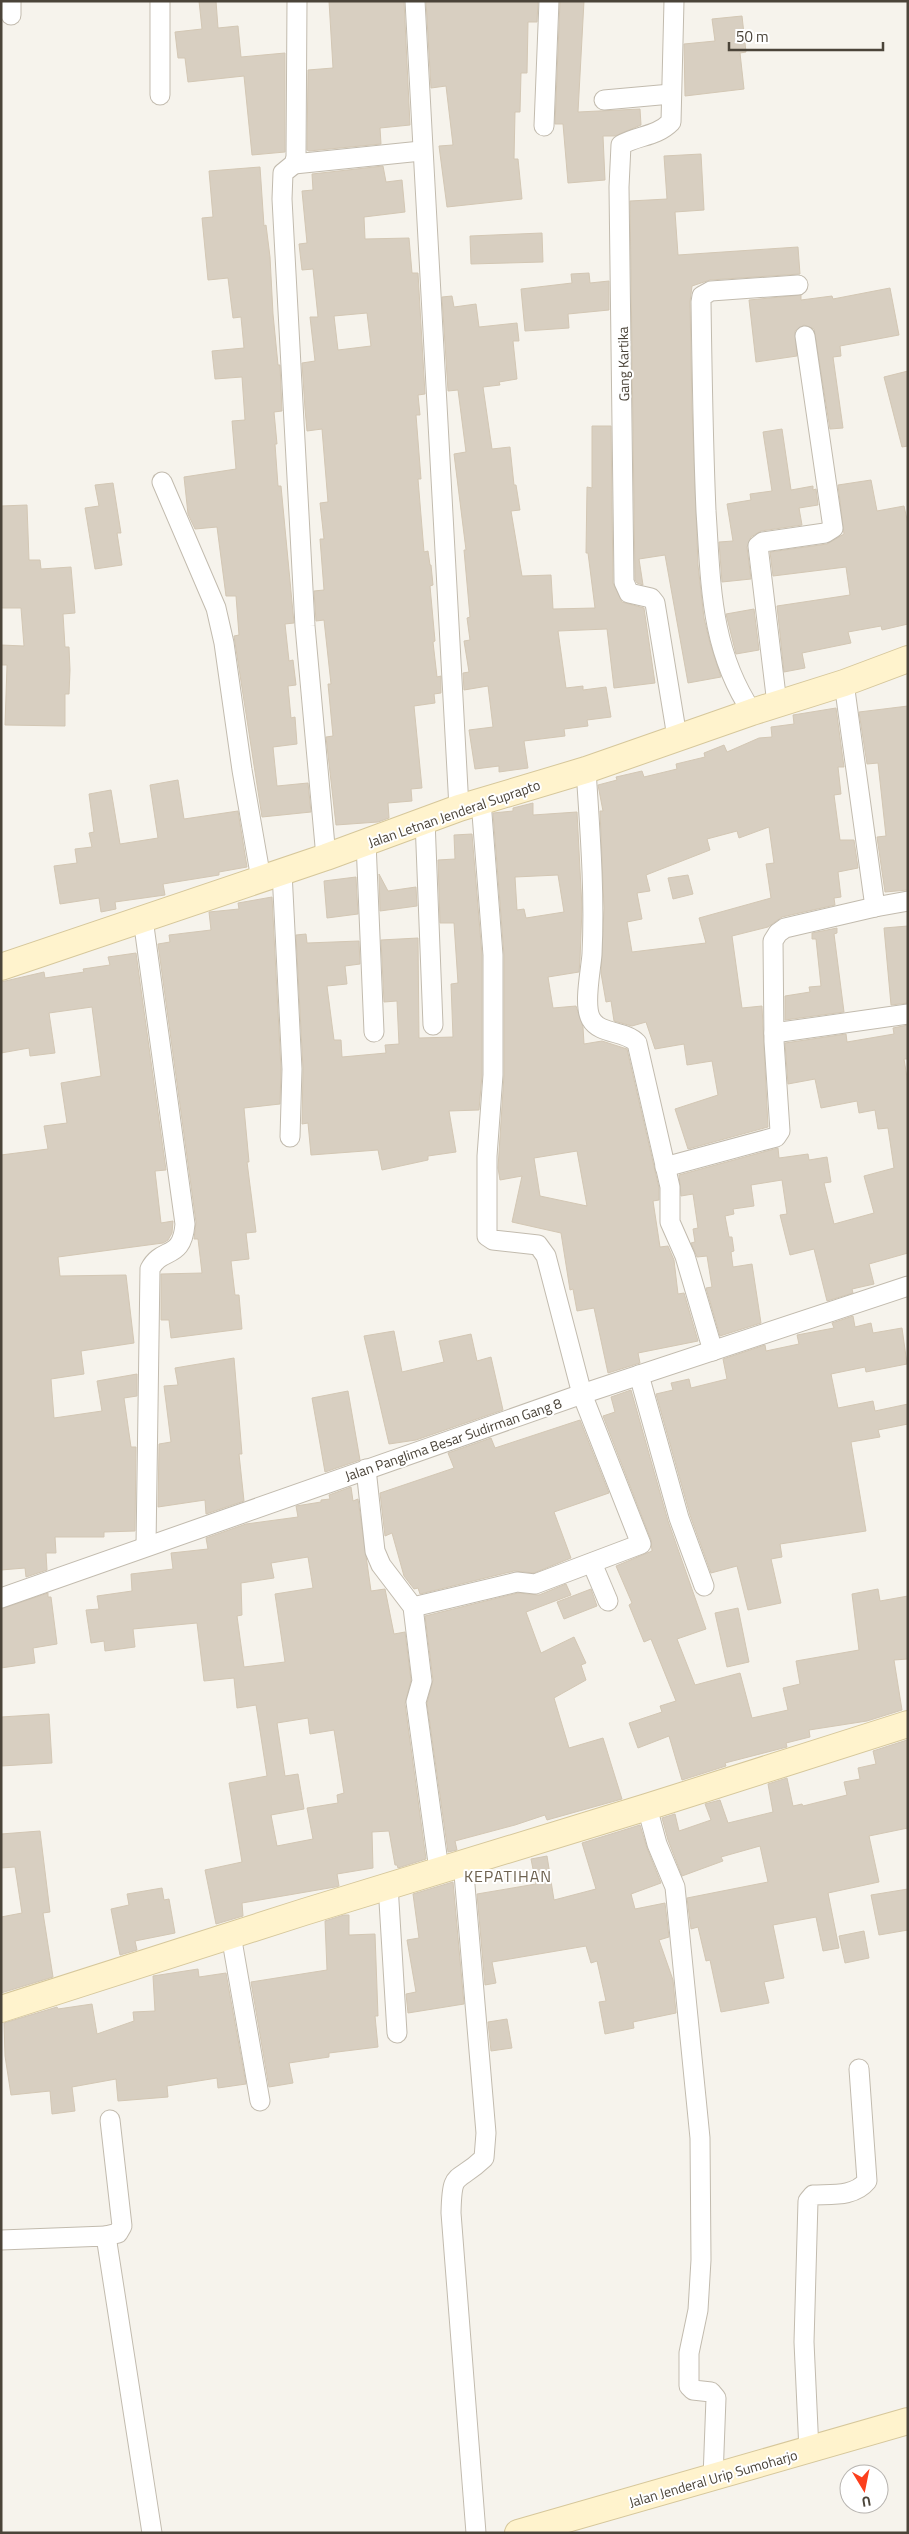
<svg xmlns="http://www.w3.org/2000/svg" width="909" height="2534" viewBox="0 0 909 2534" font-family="'Titillium Web',sans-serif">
	<rect width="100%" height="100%" fill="#f6f3ec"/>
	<g fill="#d8cfc1" stroke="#d3c7b4" fill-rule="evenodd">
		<polygon points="199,1 216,1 218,28 238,26 241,57 285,53 285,152 252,155 244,76 188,82 185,58 178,58 175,32 202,29"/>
		<polygon points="329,1 404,1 410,125 380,128 381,144 309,151 307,150 308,70 333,68"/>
		<polygon points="426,1 538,1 537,22 528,22 527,73 521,73 520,112 515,112 514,159 518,159 522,199 447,207 439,146 453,145 446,86 431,88"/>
		<polygon points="560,1 584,1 578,112 640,109 641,125 615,136 603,136 605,180 568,183 563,124 555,124"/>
		<polygon points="742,16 746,52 740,53 744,89 685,96 684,44 715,41 712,19"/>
		<polygon points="701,154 704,210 675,212 678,255 798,247 800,274 710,280 692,286 690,302 692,407 698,565 704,618 710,643 721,677 688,683 665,555 639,559 643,585 637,583 635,580 630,201 667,199 664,156"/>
		<path d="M383,166l3,16 16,-2 3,32 -41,5 1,22 44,-1 3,35h6l7,121 -7,1 2,20h-4l5,64h-3l6,73 4,-1 2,14h1l2,20 -3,1 5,55 -2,1 4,35 4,-1v17l-7,1 1,9 -21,3 8,82 -11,1 1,12 -24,2 1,15 -11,4 -42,3 -10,-88 7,-1 -5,-52h3l-7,-64 -8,1 -2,-30 10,-1 -4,-51h4l-4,-36 8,-1 -6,-73 -15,2 -2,-22 -3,-46 13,-2 -5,-44h8l-5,-48 -11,1 -3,-26 8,-1 -5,-52 11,-1 -1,-16zM367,313l4,33 -33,4 -4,-34z"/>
		<polygon points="260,167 264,226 266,225 270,257 273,314 278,365 280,365 282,411 274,412 277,444 275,444 278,486 281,486 294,623 285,624 289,661 293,660 296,685 288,686 291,718 295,717 297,744 273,747 277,786 308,783 311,812 262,817 234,636 239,635 236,596 226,596 217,527 195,529 188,514 184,477 236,469 232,421 245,420 242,377 215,379 212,351 244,348 241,317 233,318 228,278 208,280 202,218 213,217 209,171"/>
		<polygon points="542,233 543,262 471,264 470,236"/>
		<polygon points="589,273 590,283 609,281 609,310 568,314 569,328 525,331 521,289 572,283 571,274"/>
		<polygon points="890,288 899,335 840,346 841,356 833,357 843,428 830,429 814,329 804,325 795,331 797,356 756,362 749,300 801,295 801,300 832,296 833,299"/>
		<polygon points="452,296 454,307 476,304 479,327 517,323 519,341 513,341 517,379 499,382 500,385 483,387 492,449 510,447 514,485 516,485 520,510 511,511 522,576 551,575 553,609 595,608 588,553 586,553 587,487 592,488 592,426 611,426 613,583 622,602 644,608 655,683 614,688 607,629 558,631 566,688 583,686 583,690 606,687 611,717 587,720 588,726 564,729 565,736 524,741 528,768 499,772 499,766 475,769 469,730 493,727 488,686 464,690 463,673 469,672 464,641 470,640 467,618 470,617 464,550 466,550 454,454 466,452 458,390 448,391 442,297"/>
		<polygon points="908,371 908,446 902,447 884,377"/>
		<polygon points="782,429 791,490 813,486 813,490 816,489 818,505 799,508 802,525 761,531 751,537 747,547 751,579 722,582 719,542 733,541 727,504 751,500 750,494 772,491 763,432"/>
		<polygon points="871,480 877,511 904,506 908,524 908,624 882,630 881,626 848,632 851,643 802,653 805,668 784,672 777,606 850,595 846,567 773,576 770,552 827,544 844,534 838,485"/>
		<polygon points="113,483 121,533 117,533 122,565 95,569 85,508 99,506 95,485"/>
		<polygon points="27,505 29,560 40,560 41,569 71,567 75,613 63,614 65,647 69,647 70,670 69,694 65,694 65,726 5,725 7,665 1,665 1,645 24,646 21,608 1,608 1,506"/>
		<polygon points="754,609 759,650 736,654 726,614"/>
		<polygon points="908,706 908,890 885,892 877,837 886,836 878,763 867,764 859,712"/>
		<path d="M836,708l8,59h-6l3,27 -7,1 6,45h14l4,28 -20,4 3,25 -7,1 1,7 -53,12 -14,10 -36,9 10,72 20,-2 6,121 -80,22 -13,-40 43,-14 -6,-34 -25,4 -3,-21 -29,5 -9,-27 -14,4 -18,-5 -3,-20 -5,1 -5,-29 3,-65 -4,-97h3l-5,-26 19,-5 -1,-3 26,-6 2,6 33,-8 -1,-5 29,-7 -1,-4 20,-8 3,7 32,-14 13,-1 -1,-10 23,-3 -1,-9zM769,827l5,36 -8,1 5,34 -72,20 7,25 -74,9 -5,-30 15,-3 -5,-26 13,-2 -4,-16 64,-25 -3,-11 30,-8 2,7z"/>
		<polygon points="178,780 184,819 238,811 247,867 219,872 219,875 163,884 165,895 115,902 116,909 101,912 99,898 60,904 54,866 77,863 75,849 92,847 89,833 94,832 89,794 111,790 120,844 158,838 150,785"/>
		<path d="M533,803v12l44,-3 5,96 -2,52 -1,12 -31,5 5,31 23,-2 7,21 1,17 18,-3 25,8 32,139v12l-6,1 7,46 8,-1 6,14 4,34 6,-1 14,48 -60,12 2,10 -32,10 -14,-65 -17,3 -4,-22 -3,1 -9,-57 -49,-11 10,-46 -22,4 -2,-12 6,-93v-120l-11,-142 20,-2v-3zM558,875l6,37 -38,6 -2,-9 -7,1 -2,-33zM577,1151l10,55 -47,-10 -6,-38z"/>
		<polygon points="472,834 482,955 482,1075 479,1110 449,1111 456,1152 428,1156 428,1160 382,1170 378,1150 311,1155 308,1123 302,1124 303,1068 296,935 306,934 307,943 359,941 360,964 345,966 347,984 327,986 334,1040 341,1040 342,1057 386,1053 385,1045 399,1044 397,1001 384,1002 381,940 418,938 419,1038 453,1037 451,984 458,983 454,923 440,923 438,860 455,859 454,835"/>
		<polygon points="379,874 388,891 416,887 417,906 380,911"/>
		<polygon points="688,875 693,894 673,899 668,878"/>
		<polygon points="356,877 358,914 327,918 324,881"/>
		<polygon points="272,897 281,1069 280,1104 244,1108 249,1162 247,1162 256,1232 246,1233 249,1259 231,1261 235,1295 239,1295 242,1329 171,1338 169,1320 161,1320 161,1274 202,1273 198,1239 194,1239 196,1222 158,944 170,942 169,935 211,930 209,912 239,909 238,903"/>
		<polygon points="908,926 908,1003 891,1005 884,928"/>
		<polygon points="837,928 837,933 834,934 844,1012 785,1020 785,996 810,992 809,987 821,986 816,939 812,939 812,933"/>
		<polygon points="136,953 166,1170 155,1171 161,1223 173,1221 172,1233 168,1240 163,1243 58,1257 60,1276 126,1275 134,1343 81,1351 84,1374 51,1379 54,1418 102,1411 97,1381 137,1374 137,1396 124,1398 131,1447 136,1447 135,1531 104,1532 104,1537 55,1537 56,1553 46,1553 47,1570 26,1577 25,1568 1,1570 1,1155 48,1149 44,1126 67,1123 61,1083 101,1076 92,1007 49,1013 55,1053 30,1056 29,1048 1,1053 1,982 44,972 45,978 84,972 83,969 110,965 108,957"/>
		<polygon points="908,1025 908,1059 904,1059 908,1084 908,1253 869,1264 874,1284 852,1289 853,1293 827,1301 814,1249 790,1255 780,1215 787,1214 782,1180 751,1185 754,1206 733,1209 734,1214 725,1216 729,1237 732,1237 734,1251 731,1252 733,1267 752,1264 761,1323 720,1336 706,1288 712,1287 707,1256 697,1257 691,1243 695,1242 693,1229 698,1228 693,1194 681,1196 679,1175 778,1148 779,1158 808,1154 809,1160 827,1157 831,1182 824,1183 834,1224 874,1213 864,1176 894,1168 888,1128 878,1129 875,1110 859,1113 857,1101 821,1108 815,1079 788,1084 785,1043 846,1034 847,1042 894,1034 893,1028"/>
		<polygon points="853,1316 855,1327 871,1323 873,1333 902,1328 907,1364 866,1372 865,1367 831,1374 838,1408 873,1401 875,1411 908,1404 908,1424 878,1430 880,1437 851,1442 866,1531 780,1544 782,1557 771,1559 781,1603 748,1610 737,1566 711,1573 690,1515 656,1394 673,1390 671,1383 689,1379 691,1388 727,1379 723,1359 765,1345 766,1351 799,1344 797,1335 834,1328 832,1323"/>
		<polygon points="394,1331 402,1372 444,1362 439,1341 471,1334 477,1361 491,1357 503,1410 416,1440 389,1444 364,1336"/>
		<polygon points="234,1358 242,1454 239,1454 244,1501 206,1514 205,1500 158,1507 159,1444 171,1442 164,1386 178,1385 175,1368"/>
		<polygon points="631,1390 668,1521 706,1629 677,1639 695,1685 740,1673 752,1718 788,1710 783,1688 800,1684 796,1661 859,1650 852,1594 878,1589 880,1601 908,1596 908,1659 894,1660 902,1710 867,1721 809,1730 810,1737 786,1743 787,1747 725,1763 726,1766 682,1780 669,1736 638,1748 629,1723 662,1712 660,1706 676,1701 651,1639 644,1642 629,1605 632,1603 616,1566 652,1551 651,1540 603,1416 615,1412 611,1397"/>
		<polygon points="348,1391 360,1460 325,1472 312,1398"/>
		<polygon points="580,1420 609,1493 554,1512 571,1558 534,1573 514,1571 420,1594 418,1588 414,1589 404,1576 392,1533 385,1536 380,1493 454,1468 448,1453 491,1438 495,1448"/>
		<path d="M351,1487l2,14 5,-2 13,92 14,-2 9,45 11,-2 6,48 -6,24 21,155 -28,9 -1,-3h-2l-6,-34 -17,1 1,36 -36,6 2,12 -4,1 -93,16 1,13 -27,8 -11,-54 37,-8 -13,-79 38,-7 -11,-71 -19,3 -3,-30 -30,3 -7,-58 -64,6 2,18 -30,4 -1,-10 -13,2 -5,-33 13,-1 -2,-13 35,-5 -1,-17 42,-5 -2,-16 37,-4 -2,-11 40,-14 52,-7 -2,-11 25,-4v-2l9,-1 -1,-4zM308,1557l5,31 -38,6 10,68 -41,5 -7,-51 5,-1 -1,-32 33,-5 -3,-15zM308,1718l2,16 24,-4 10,63 -7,2 1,8 -31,5 6,31 -36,7 -6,-31 33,-6 -6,-35 -13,2 -8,-53z"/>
		<polygon points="566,1584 571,1595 526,1612 541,1653 574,1637 586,1663 581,1665 586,1680 554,1698 569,1748 603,1738 622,1799 547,1820 545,1815 515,1825 455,1841 457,1850 448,1852 427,1703 433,1680 425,1616 518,1593 539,1595"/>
		<polygon points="591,1589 597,1606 564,1619 557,1602"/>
		<polygon points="48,1593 48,1597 51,1597 57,1644 33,1648 35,1663 1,1668 1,1609"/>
		<polygon points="738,1608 749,1662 727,1667 715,1613"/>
		<polygon points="49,1714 52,1763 1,1766 1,1717"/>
		<polygon points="907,1740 908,1828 869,1836 879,1882 828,1893 839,1948 823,1951 816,1917 773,1925 784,1978 764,1982 769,2003 721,2012 710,1960 706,1961 698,1927 691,1929 687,1898 768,1882 760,1846 721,1857 723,1861 682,1876 668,1840 662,1818 675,1814 679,1831 711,1820 705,1804 720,1800 728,1823 773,1812 768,1784 787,1778 793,1806 802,1804 803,1806 847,1795 844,1782 860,1779 858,1768 876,1764 873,1751"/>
		<polygon points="640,1825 647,1848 661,1883 631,1894 635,1909 665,1903 669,1937 659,1940 673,1980 676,2013 633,2022 634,2028 605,2034 599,2002 606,2001 597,1961 591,1963 586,1946 492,1962 496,1983 485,1985 477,1894 536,1884 531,1859 547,1856 554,1900 596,1889 582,1843"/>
		<polygon points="40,1831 50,1912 43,1913 53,1977 1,1993 1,1917 22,1913 15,1867 1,1868 1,1834"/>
		<polygon points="453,1882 464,2004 408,2013 406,1994 416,1992 407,1940 419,1938 413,1894"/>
		<polygon points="162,1888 164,1900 169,1899 175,1933 135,1941 137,1950 120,1955 111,1909 129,1905 127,1894"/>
		<polygon points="908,1889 908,1930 879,1935 871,1895"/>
		<polygon points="344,1915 349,1915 349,1935 375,1934 378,2016 375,2016 378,2047 329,2053 329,2057 289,2063 293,2083 269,2087 251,1982 327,1970 325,1921"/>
		<polygon points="864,1931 869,1958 845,1963 839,1936"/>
		<polygon points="198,1969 199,1977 226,1973 246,2084 218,2088 217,2078 167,2086 168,2097 118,2101 116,2079 72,2087 75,2111 52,2114 50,2091 11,2095 5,2056 4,2023 57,2007 58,2009 92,2004 97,2034 134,2021 133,2012 155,2011 153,1976"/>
		<polygon points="507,2019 512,2048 491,2051 488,2022"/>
	</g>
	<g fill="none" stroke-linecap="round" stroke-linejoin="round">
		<defs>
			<g id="street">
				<polyline points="11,1 11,15"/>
				<polyline points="160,1 160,95"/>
				<polyline points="297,1 296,157 294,164 283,173 282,199 305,626 326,857"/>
				<polyline points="415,1 459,808"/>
				<path d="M674,1l-3,121c-15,15 -33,13 -50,23l-2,42 5,395 5,11 22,5 4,5 22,134"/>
				<polyline points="604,100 671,94"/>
				<polyline points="544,126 549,1"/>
				<polyline points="294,164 421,151"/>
				<polyline points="162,482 216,608 224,643 242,770 261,879"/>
				<polyline points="844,683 875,907 908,901"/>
				<polyline points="777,704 758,546 763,542 825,533 833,528 805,336"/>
				<path d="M752,712c-42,-63 -41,-128 -46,-201 -3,-69 -4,-139 -5,-209l1,-6 9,-5 87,-6"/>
				<path d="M586,770c4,61 9,123 6,184 -1,16 -9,51 -1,65 9,16 34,11 46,24l33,144v35l15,34 28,95"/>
				<polyline points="425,820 433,1025"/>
				<polyline points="366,842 374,1032"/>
				<polyline points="282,872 292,1069 290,1137"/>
				<path d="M143,919l42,305c-3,37 -23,22 -35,45l-4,277"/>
				<polyline points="774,1033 908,1014"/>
				<polyline points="665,1167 776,1137 780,1131 774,1041 773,941 778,933 785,928 875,907"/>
				<polyline points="639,1375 679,1518 704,1586"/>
				<polyline points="366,1469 375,1551 381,1565 413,1607 422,1681 416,1702 439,1870"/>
				<polyline points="592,1563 608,1601"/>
				<polyline points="1,1598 582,1394 908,1286"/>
				<polyline points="413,1607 517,1582 535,1584 641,1544 582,1394 546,1256 538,1245 493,1240 487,1236 487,1156 493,1075 493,955 481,801"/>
				<polyline points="647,1807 657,1844 675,1887 700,2138 701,2260 698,2310 689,2353 689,2386 693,2390 711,2392 716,2398 713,2478"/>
				<path d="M463,1862l23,271 -2,25c-28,27 -32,10 -33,55l25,320"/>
				<polyline points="388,1885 397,2033"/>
				<polyline points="231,1935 260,2101"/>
				<polyline points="106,2236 118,2233 122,2226 110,2120"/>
				<polyline points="1,2240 106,2236 152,2533"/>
				<path d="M809,2451l-5,-109 4,-141 5,-6c19,-1 41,2 54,-14l-8,-112"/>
			</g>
			<g id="secondary">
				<polyline points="1,967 326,857 459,808 586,770 752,712 844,683 908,659"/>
				<polyline points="1,2009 304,1912 647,1807 908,1724"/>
				<polyline points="518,2533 908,2421"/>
			</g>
		</defs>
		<use href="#street" stroke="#c2bbae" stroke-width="21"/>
		<use href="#secondary" stroke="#d6c79b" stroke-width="28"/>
		<use href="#street" stroke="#fff" stroke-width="19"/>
		<use href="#secondary" stroke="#fff3cd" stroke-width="26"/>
	</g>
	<g text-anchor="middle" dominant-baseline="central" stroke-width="4" stroke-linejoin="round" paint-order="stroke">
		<g font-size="14" fill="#4b4439" stroke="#fff">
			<text transform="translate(623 364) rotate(-91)">Gang Kartika</text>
			<text transform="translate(454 813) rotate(-19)">Jalan Letnan Jenderal Suprapto</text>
			<text transform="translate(453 1439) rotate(-19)">Jalan Panglima Besar Sudirman Gang 8</text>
			<text transform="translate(713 2478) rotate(-16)">Jalan Jenderal Urip Sumoharjo</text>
		</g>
		<g font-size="16" letter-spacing="1" fill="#6e6250" stroke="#fff">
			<text x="508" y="1876">KEPATIHAN</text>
		</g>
	</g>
	<rect width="909" height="2534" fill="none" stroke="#4b4439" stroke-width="5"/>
	<g transform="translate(864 2489) rotate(170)"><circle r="24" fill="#ffffff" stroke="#b7b4b0"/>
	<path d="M0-4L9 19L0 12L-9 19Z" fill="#fc3f1d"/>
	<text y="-8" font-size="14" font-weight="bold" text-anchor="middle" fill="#4b4439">U</text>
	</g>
	<path d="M729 42v8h154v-8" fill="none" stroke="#4b4439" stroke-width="2.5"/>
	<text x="736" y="42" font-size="15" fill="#4b4439" stroke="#ffffff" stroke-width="4" paint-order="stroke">50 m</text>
</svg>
